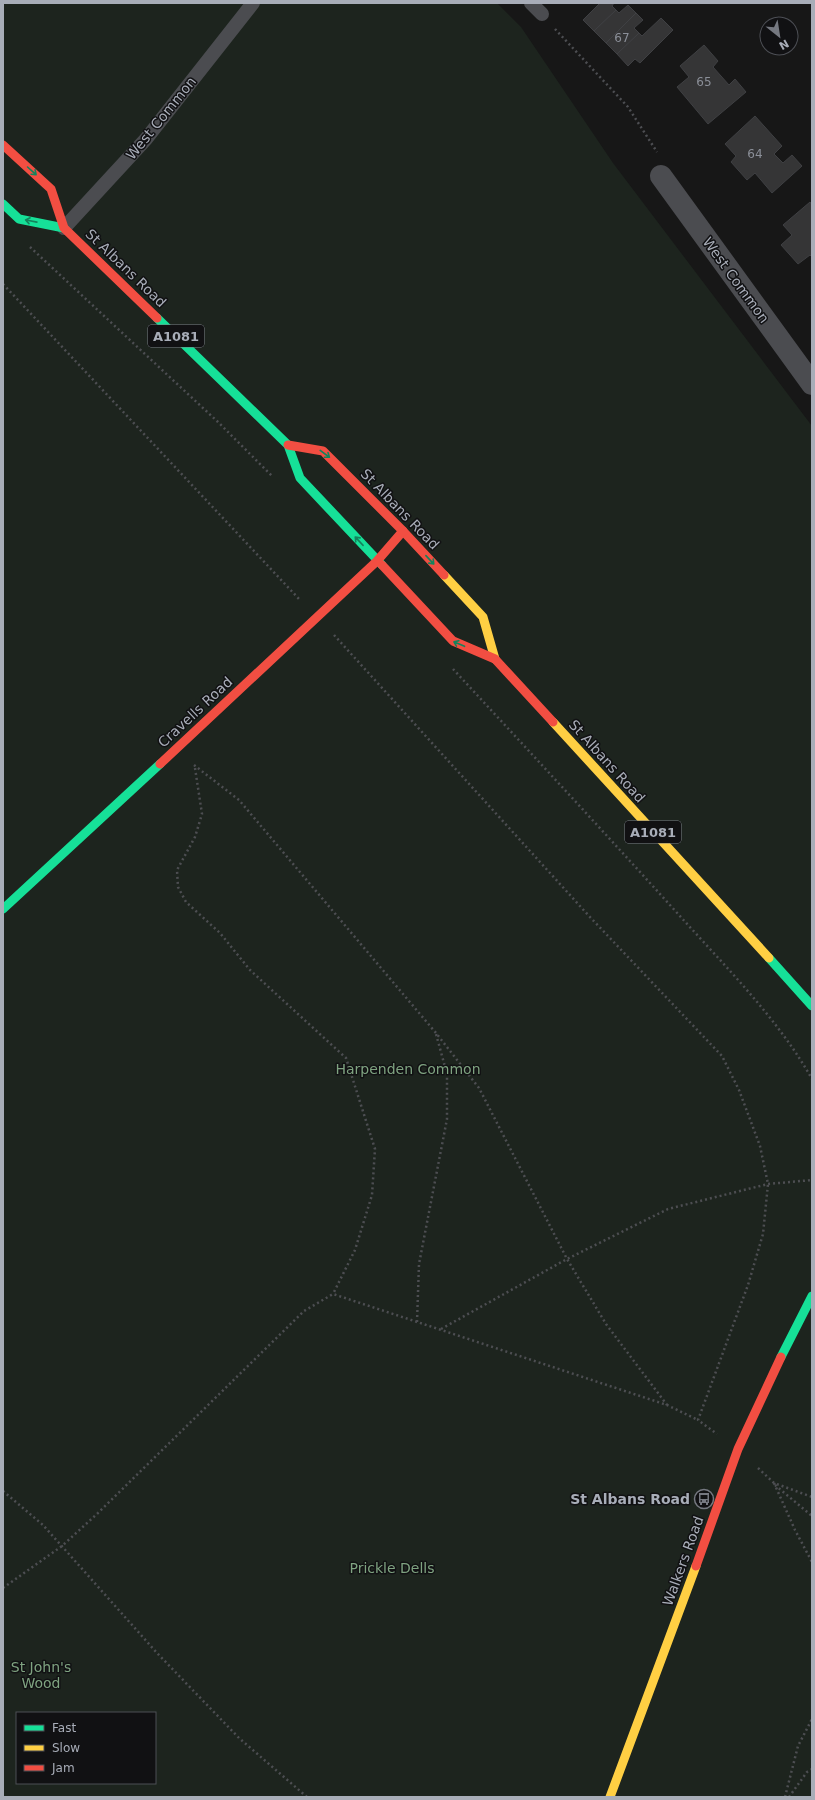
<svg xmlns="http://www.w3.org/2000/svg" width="815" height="1800" viewBox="0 0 815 1800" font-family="'DejaVu Sans',sans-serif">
	<rect width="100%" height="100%" fill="#171717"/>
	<path fill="#1d241e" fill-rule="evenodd" d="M3,3h494l24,24 92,136 199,263v1371h-809zM17,1713h138v70h-138z"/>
	<g fill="#353536" stroke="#3f4043">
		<polygon points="600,3 614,3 612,6 616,10 594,31 583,20"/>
		<polygon points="628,5 636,13 606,43 594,31 616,10 619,13"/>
		<polygon points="636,13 643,20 634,28 639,33 617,54 606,43"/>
		<polygon points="661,18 673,30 640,63 635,59 628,66 617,54 639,33 642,36"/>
		<polygon points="704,45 718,61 713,67 729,85 735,79 746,92 708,124 677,87 689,77 680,66"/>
		<polygon points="755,116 782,146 774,154 783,163 792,155 802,166 772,193 755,173 747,180 731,162 736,156 725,144"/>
		<polygon points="810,202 812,205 812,257 810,255 798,264 781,245 792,235 783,225"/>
	</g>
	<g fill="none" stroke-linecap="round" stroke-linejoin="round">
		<g stroke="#4d4e52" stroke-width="2.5" stroke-dasharray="2 3" stroke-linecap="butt">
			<polyline points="555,29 628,107 657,152"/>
			<polyline points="30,247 218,422 272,476"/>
			<polyline points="3,284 300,600"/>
			<polyline points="334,635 589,916 722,1056 739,1090 760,1146 768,1184 763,1234 748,1285 698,1420 717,1434"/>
			<path d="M453,669c76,82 151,163 226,246 45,50 100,105 133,164"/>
			<polyline points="194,765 239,800 436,1033 479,1088 567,1259 606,1324 667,1405"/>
			<polyline points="195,768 202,814 195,837 177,870 178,887 186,902 220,933 250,970 346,1058 375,1149 372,1195 355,1250 333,1294"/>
			<polyline points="417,1322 419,1264 447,1119 447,1074 436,1034"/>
			<polyline points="441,1329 567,1259 668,1209 768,1184 812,1180"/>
			<polyline points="758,1468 774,1483 812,1497"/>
			<polyline points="774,1483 795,1530 812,1562"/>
			<polyline points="775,1485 812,1516"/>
			<polyline points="3,1491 43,1525 157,1653 239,1738 307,1797"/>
			<polyline points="3,1588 62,1546 98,1513 304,1311 333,1294 667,1405 698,1420"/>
			<polyline points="785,1797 798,1746 812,1719"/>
			<polyline points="789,1797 807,1772 812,1769"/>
		</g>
		<g stroke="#4b4c50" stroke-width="14">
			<polyline points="531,3 542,14"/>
			<polyline points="64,228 146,139 253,3"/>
		</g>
		<polyline stroke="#4b4c50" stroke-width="22" points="661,176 812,384"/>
		<g stroke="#16e098" stroke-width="9">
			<polyline points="3,204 19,219 64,228"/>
			<polyline points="157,318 288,445 300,478 382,565"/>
			<polyline points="3,909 160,764"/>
			<polyline points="769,958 812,1006"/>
			<polyline points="781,1357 812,1296"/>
		</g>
		<g stroke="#ffcf43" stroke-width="9">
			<polyline points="444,575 483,617 495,659"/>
			<polyline points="553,722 769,958"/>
			<polyline points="610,1797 696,1566"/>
		</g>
		<g stroke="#f24e42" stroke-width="9">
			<polyline points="3,145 51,189 64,228 157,318"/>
			<polyline points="288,445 323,451 403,531 444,575"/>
			<polyline points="382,565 453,641 495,659 553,722"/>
			<polyline points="160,764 377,561 403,531"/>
			<polyline points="696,1566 738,1449 781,1357"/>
		</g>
	</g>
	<defs><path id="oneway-shaft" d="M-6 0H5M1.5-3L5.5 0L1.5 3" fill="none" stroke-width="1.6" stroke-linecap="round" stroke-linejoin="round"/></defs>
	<g stroke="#14835c">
		<use href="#oneway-shaft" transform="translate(32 171) rotate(42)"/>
		<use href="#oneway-shaft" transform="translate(31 221) rotate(-169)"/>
		<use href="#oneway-shaft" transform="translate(325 454) rotate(37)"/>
		<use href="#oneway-shaft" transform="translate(359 541) rotate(-133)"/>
		<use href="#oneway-shaft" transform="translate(430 560) rotate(47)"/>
		<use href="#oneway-shaft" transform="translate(459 644) rotate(-157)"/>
	</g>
	<defs>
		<symbol id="bus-ring" viewBox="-11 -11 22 22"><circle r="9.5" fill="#111113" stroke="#757880" stroke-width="1.5"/><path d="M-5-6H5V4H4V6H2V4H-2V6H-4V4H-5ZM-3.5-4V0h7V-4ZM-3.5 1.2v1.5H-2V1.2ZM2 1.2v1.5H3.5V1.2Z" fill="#757880"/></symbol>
	</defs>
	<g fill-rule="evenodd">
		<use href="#bus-ring" x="693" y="1488" width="22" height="22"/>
	</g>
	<g text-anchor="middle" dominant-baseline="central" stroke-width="3" stroke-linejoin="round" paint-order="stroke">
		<g font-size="12" fill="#8b8f98">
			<text x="622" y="38">67</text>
			<text x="704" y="82">65</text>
			<text x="755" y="154">64</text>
		</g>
		<g fill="#111113" stroke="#7b7e86" stroke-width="1">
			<rect x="148" y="325" width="56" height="22" rx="3"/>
			<rect x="625" y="821" width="56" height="22" rx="3"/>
		</g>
		<g font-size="13" font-weight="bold" fill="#a8adb8">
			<text x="176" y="336">A1081</text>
			<text x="653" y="832">A1081</text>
		</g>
		<g font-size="14" fill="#a8adb8" stroke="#111113">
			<text transform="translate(161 118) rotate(-51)">West Common</text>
			<text transform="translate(126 268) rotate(44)">St Albans Road</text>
			<text transform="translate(736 280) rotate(54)">West Common</text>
			<text transform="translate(400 509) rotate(46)">St Albans Road</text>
			<text transform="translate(195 712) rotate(-43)">Cravells Road</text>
			<text transform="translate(607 761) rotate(48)">St Albans Road</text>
			<text transform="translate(683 1561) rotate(-70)">Walkers Road</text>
		</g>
		<g font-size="14" fill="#7fa381" stroke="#111113">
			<text x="408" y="1069">Harpenden Common</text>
			<text x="392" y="1568">Prickle Dells</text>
			<text x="41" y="1667">St John's<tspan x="41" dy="16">Wood</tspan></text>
		</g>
		<g font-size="14" font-weight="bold" fill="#a8adb8" stroke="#111113" text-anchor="end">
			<text x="690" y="1499">St Albans Road</text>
		</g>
	</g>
	<rect width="815" height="1800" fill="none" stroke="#a8adb8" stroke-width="8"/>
	<rect x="16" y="1712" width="140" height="72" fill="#111113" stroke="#4d4f55"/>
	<rect x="24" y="1725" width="20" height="6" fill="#16e098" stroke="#4d4f55"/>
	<text x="52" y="1732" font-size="12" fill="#a8adb8">Fast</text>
	<rect x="24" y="1745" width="20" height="6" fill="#ffcf43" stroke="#4d4f55"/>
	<text x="52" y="1752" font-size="12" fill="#a8adb8">Slow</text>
	<rect x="24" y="1765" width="20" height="6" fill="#f24e42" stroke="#4d4f55"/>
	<text x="52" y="1772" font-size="12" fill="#a8adb8">Jam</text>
	<g transform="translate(779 36) rotate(150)"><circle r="19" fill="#111113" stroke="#4d4f55"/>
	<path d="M0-3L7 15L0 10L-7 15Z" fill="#757880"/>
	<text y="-6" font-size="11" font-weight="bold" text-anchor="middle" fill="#a8adb8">N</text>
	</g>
</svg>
